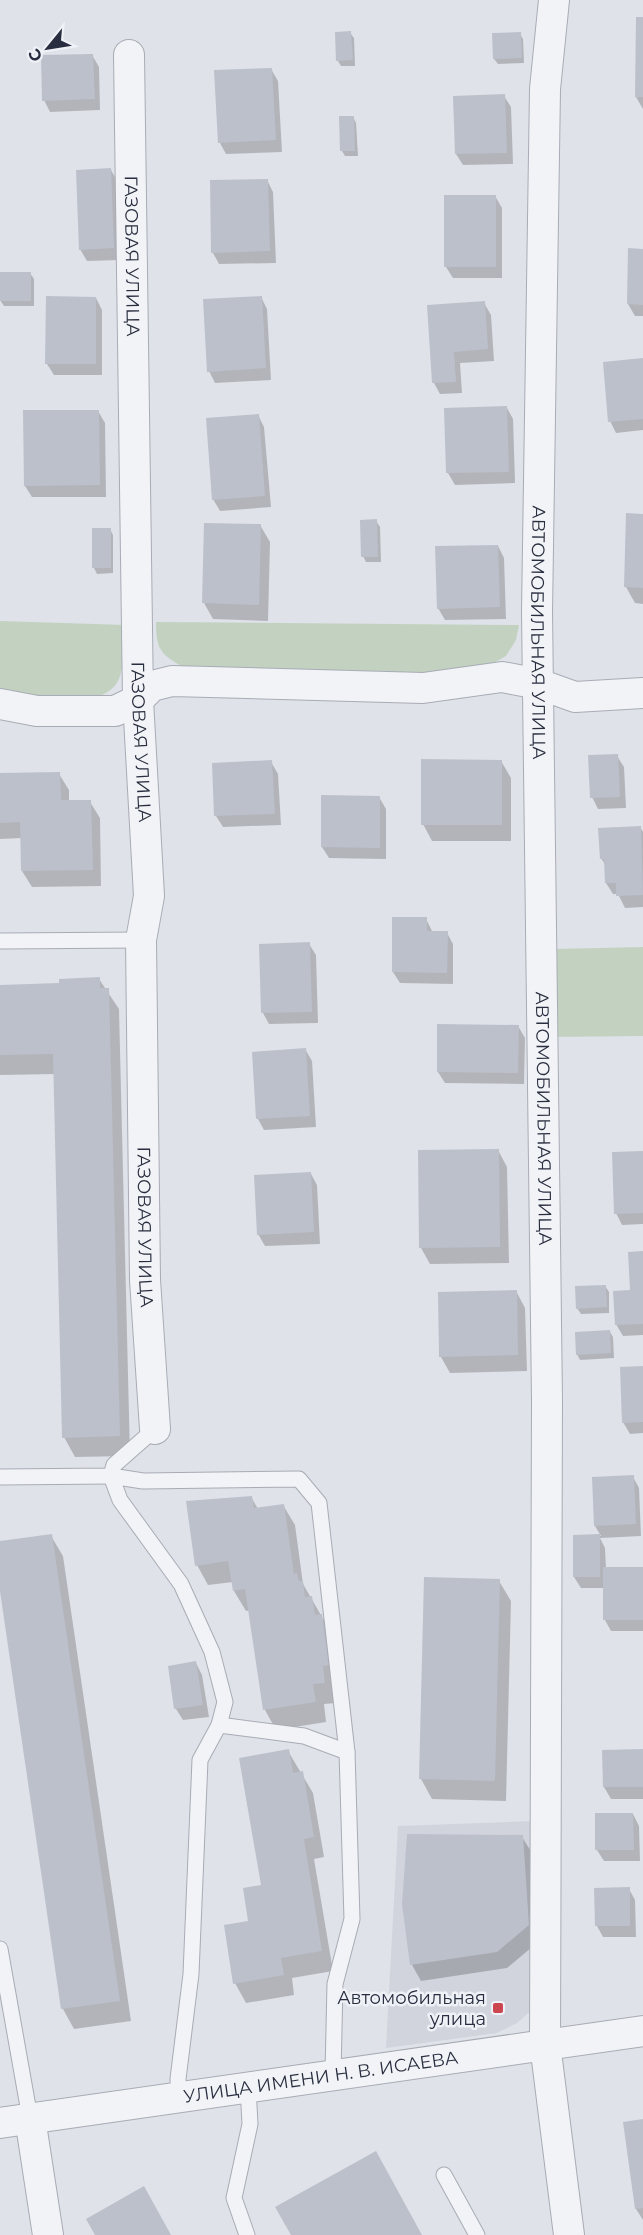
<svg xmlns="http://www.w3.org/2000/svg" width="643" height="2235" viewBox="0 0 643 2235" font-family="Montserrat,sans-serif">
	<rect width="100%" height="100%" fill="#dfe2e8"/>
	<polygon fill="#d1d4dd" points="534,1821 535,2007 517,2023 497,2033 386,2048 398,1826"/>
	<g fill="#c3d2c0">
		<path d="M0,621l126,4c-2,16 -1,35 -6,51 -12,39 -91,21 -120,15z"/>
		<path d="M156,622l363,3 -3,15 -10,16 -14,8 -71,12 -238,-9c-23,-13 -27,-18 -27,-45z"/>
		<polygon points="643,947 643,1036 550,1037 554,949"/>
	</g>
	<g fill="#0003">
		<polygon points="638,18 643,18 643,109 636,97"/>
		<polygon points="350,33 354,38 355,66 341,66 338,61"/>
		<polygon points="520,34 523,39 524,63 498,64 494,59"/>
		<polygon points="92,55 99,67 100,110 50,112 44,100"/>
		<polygon points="271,69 278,81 282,152 226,154 220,143"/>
		<polygon points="504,96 511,107 513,164 463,165 456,154"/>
		<polygon points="353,117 356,123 358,156 345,156 342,151"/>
		<polygon points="111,170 117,181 120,260 87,261 80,249"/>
		<polygon points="267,180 273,192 276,263 219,264 213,253"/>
		<polygon points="495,196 502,208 502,278 453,278 446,267"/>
		<polygon points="629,250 643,250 643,316 635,316 628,304"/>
		<polygon points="30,273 34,279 34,306 4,306 0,300"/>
		<polygon points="261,297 267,309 271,380 215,383 209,371"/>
		<polygon points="96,298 102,310 102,375 54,375 47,364"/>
		<polygon points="484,303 491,315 494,361 460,363 462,393 440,394 434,383"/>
		<polygon points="643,360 643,430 616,433 610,421"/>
		<polygon points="507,408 513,419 515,483 455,485 448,473 446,410"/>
		<polygon points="98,411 105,423 106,497 32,497 25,486"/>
		<polygon points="258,415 264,427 271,507 220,511 213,499"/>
		<polygon points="643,515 643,604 635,603 626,587"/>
		<polygon points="376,521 380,527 381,562 366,562 363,556"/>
		<polygon points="260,525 270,542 268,621 213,619 204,603"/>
		<polygon points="110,529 113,535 113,573 97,574 94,568"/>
		<polygon points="498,546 504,558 506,619 445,620 438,608"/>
		<polygon points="617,756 624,767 626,808 598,809 592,797"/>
		<polygon points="501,761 511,778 511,841 432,841 423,824"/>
		<polygon points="271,762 278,774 281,825 223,827 216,816"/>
		<polygon points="59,774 69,790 69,802 90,802 100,818 101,886 32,887 22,871 22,838 0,839 0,775"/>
		<polygon points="379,797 386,809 386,859 329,858 322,847"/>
		<polygon points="640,827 643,832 643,907 625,908 618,894 613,894 606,883 606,866 601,858"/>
		<polygon points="426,919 433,933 447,933 453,944 453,984 400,983 393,972"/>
		<polygon points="309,944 316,955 318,1023 269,1024 263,1013"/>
		<polygon points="99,979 119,1009 130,1456 75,1457 64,1437 55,1074 0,1075 0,986 61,985"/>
		<polygon points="518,1026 525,1038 524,1084 445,1083 438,1072"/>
		<polygon points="305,1049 312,1061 316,1127 264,1130 258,1119"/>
		<polygon points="498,1150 507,1167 509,1263 430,1264 421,1248"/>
		<polygon points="643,1153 643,1224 622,1225 616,1213"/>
		<polygon points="311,1174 317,1185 320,1244 265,1246 258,1234"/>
		<polygon points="643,1253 643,1335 623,1336 616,1324 631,1291"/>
		<polygon points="605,1286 609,1292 609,1313 581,1314 577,1308"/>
		<polygon points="516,1291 525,1308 527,1371 450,1373 441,1357 439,1293"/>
		<polygon points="610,1332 613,1337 614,1358 580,1360 577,1354"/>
		<polygon points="643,1368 643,1433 630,1434 623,1422"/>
		<polygon points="633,1477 639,1488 641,1536 600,1538 605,1548 606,1569 643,1569 643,1631 611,1631 605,1620 605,1588 581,1588 574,1577 574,1536 601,1536 595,1526 593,1479"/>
		<polygon points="251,1497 258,1509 283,1505 295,1525 303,1584 333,1636 336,1703 324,1704 326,1722 276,1730 265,1710 250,1610 246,1611 234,1591 233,1582 208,1585 197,1565"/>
		<polygon points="51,1536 63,1556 131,2021 74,2029 63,2009 0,1581 0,1543"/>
		<polygon points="499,1581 511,1601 506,1801 432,1799 421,1779"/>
		<polygon points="196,1663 202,1675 209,1717 183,1720 176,1709 170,1667"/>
		<polygon points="288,1751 313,1793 324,1857 314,1859 333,1971 292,1978 294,1995 246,2003 235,1983 262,1887"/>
		<polygon points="604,1751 643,1751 643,1799 611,1799 604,1787"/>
		<polygon points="633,1814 639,1826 640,1861 604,1861 597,1850"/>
		<polygon points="522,1837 532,1853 538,1942 507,1968 421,1981 412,1965"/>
		<polygon points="629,1889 635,1900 636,1937 603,1937 597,1926"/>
		<polygon points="643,2120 643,2220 636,2209"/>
	</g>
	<g fill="#bcc0cb">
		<polygon points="636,17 643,17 643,97 635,97"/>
		<polygon points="351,31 353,60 336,61 335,32"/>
		<polygon points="521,32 522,58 493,59 492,33"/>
		<polygon points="93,54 95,99 42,101 41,55"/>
		<polygon points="272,68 276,140 218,143 214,70"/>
		<polygon points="505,94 507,153 455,154 453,96"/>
		<polygon points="339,116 354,116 355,151 340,151"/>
		<polygon points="111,168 114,248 79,250 76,170"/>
		<polygon points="268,179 270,251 211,253 210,180"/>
		<rect x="444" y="195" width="52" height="72"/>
		<polygon points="628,248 643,249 643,305 627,304"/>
		<rect x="0" y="272" width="31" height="29"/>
		<polygon points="46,296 96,297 96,364 45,364"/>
		<polygon points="262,296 266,368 207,372 203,299"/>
		<polygon points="485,301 488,349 454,352 456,382 432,383 427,305"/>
		<polygon points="643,358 643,419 608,422 603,362"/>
		<polygon points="507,406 509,472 446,473 444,408"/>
		<polygon points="23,410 99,410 100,485 24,486"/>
		<polygon points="259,414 265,496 212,500 206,418"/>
		<polygon points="626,513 643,514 643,588 624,587"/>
		<polygon points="377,519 378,557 361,557 360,520"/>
		<polygon points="204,523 261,524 259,605 202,603"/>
		<rect x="92" y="528" width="19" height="40"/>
		<polygon points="498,545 500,607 437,609 435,546"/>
		<polygon points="618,754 620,797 590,798 588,755"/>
		<polygon points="421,759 502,760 502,825 421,825"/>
		<polygon points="272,760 275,814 214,816 212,763"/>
		<polygon points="60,772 61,800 91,800 93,870 21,871 20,822 0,823 0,773"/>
		<polygon points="321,795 380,796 380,848 321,847"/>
		<polygon points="641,826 643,895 616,896 616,883 605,883 604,859 600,859 598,828"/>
		<polygon points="392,917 427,917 427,931 448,931 447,973 392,972"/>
		<polygon points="310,942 312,1012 261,1013 259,944"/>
		<polygon points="100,977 100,988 109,988 120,1436 62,1438 53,1054 0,1055 0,985 59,983 59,979"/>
		<polygon points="437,1024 519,1025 518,1073 437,1072"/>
		<polygon points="306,1048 310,1116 256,1119 252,1052"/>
		<polygon points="499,1149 500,1247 419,1248 418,1150"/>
		<polygon points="643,1151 643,1213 614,1214 612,1152"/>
		<polygon points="311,1172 314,1232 257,1235 254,1175"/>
		<polygon points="643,1251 643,1324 615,1325 613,1291 630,1290 628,1252"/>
		<polygon points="606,1285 607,1307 576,1309 575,1286"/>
		<polygon points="517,1290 518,1355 439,1357 438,1292"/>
		<polygon points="610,1330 611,1353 576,1355 575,1332"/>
		<polygon points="643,1366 643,1422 622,1423 620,1367"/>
		<polygon points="634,1475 636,1524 594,1526 592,1477"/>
		<polygon points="252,1496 254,1508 284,1504 294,1574 297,1573 299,1581 303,1581 305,1597 312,1596 315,1615 322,1614 329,1665 323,1666 325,1683 313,1684 316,1702 263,1710 245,1589 233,1591 228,1561 195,1566 186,1501"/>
		<polygon points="52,1534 120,2001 61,2009 0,1591 0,1541"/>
		<polygon points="600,1534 600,1577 573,1577 573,1535"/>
		<rect x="603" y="1567" width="40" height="53"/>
		<polygon points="424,1577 500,1579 495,1781 419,1779"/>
		<polygon points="196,1661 203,1705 174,1709 168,1666"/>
		<polygon points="289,1749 293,1773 303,1771 314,1837 304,1839 322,1951 281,1958 284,1975 233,1984 224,1925 248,1921 243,1888 261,1885 239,1758"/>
		<polygon points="643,1749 643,1787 603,1787 602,1750"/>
		<polygon points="595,1813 633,1813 634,1850 595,1850"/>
		<polygon points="407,1834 523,1835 529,1925 497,1952 410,1965 402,1904"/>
		<polygon points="630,1887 630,1926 595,1926 594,1888"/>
		<polygon points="643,2119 643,2208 635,2209 623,2122"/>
		<polygon points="376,2151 422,2235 291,2235 275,2207"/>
		<polygon points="144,2186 171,2235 95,2235 86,2219"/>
	</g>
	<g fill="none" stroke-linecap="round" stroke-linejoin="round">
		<defs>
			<g id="service">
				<polyline points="0,941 141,940"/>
				<polyline points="111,1476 143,1481 299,1479 319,1503 347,1752 352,1919 335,1984 333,2074"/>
				<polyline points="111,1476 120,1500 181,1584 212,1652 225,1702 219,1725 200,1760 191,1974 178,2079 179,2097"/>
				<polyline points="0,1477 111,1476 114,1465 155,1429"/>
				<polyline points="219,1725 304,1736 347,1752"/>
				<polyline points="0,1949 30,2118"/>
				<polyline points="444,2175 477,2235"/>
				<polyline points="247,2235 234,2198 250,2124 248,2087"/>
			</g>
			<g id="minor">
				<path id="s1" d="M554,0l-9,89 -8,523 10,788 -2,644 24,191"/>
				<path id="s2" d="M129,55l9,645 11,196 -8,44 4,340 10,149"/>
				<polyline points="0,704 37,711 115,711 138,700 152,686 172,681 423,688 502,677 539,684 575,697 643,693"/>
				<polyline points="30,2118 48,2235"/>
				<path id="s3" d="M0,2123l643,-92"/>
			</g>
		</defs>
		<use href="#service" stroke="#a8acb5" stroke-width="17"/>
		<use href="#minor" stroke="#a8acb5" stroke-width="32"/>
		<use href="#service" stroke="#f2f3f6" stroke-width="15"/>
		<use href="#minor" stroke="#f2f3f6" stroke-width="30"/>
	</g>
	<rect fill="#cb464e" stroke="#eef1f6" stroke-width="2" x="492" y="2002" width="12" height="12" rx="3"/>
	<g text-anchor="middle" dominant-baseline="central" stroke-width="5" stroke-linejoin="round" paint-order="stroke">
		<g font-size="18" fill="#282e3f" stroke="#eef1f6">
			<text stroke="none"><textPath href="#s2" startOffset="201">ГАЗОВАЯ УЛИЦА</textPath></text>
			<text stroke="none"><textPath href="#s1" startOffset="633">АВТОМОБИЛЬНАЯ УЛИЦА</textPath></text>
			<text stroke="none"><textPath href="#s2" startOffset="687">ГАЗОВАЯ УЛИЦА</textPath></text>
			<text stroke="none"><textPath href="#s1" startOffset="1119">АВТОМОБИЛЬНАЯ УЛИЦА</textPath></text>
			<text stroke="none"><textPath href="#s2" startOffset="1173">ГАЗОВАЯ УЛИЦА</textPath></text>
			<text stroke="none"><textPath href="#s3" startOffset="324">УЛИЦА ИМЕНИ Н. В. ИСАЕВА</textPath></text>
		</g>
		<g font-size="18" fill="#282e3f" stroke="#eef1f6" text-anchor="end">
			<text x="486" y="1998">Автомобильная<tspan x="486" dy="21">улица</tspan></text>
		</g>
	</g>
	<g transform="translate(48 48) rotate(240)" stroke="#eef1f6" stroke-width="4.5" paint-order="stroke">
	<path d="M0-4.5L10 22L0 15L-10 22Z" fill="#282e3f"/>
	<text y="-9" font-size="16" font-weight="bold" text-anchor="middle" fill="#282e3f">С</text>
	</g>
</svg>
